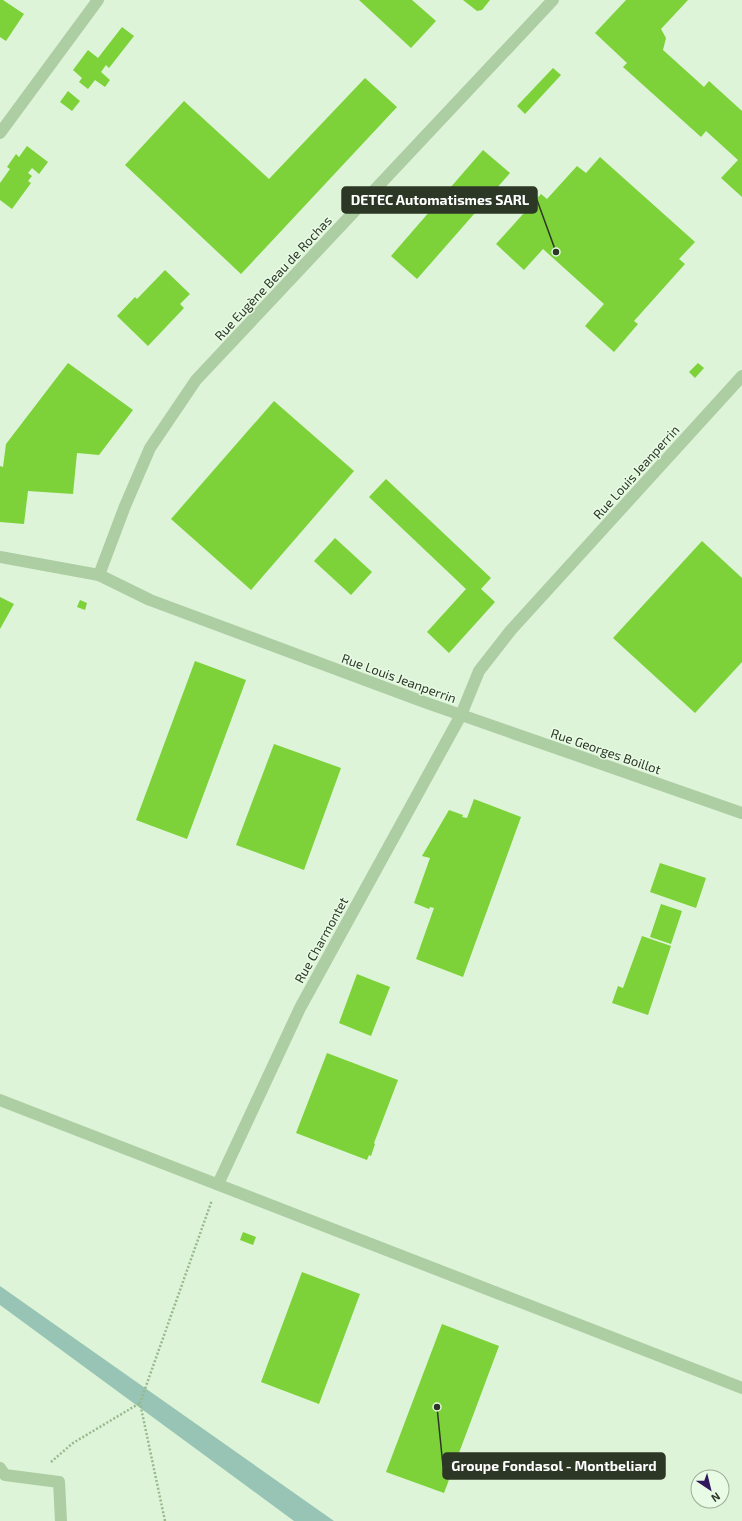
<svg xmlns="http://www.w3.org/2000/svg" width="742" height="1521" viewBox="0 0 742 1521" font-family="'Exo 2',sans-serif">
	<rect width="100%" height="100%" fill="#ddf4d8"/>
	<polygon fill="#97c4b4" points="0,1286 334,1521 294,1521 0,1305"/>
	<g fill="#7cd238">
		<polygon points="0,0 3,0 24,14 6,41 0,37"/>
		<polygon points="359,0 412,0 436,21 411,48"/>
		<polygon points="463,0 490,0 482,10 477,11"/>
		<polygon points="626,0 688,0 661,29 666,38 663,50 704,87 709,81 742,111 742,197 721,178 738,160 706,131 701,137 623,67 627,63 595,33"/>
		<polygon points="122,27 134,36 109,68 106,65 101,72 110,80 105,87 95,80 88,89 79,82 82,78 73,70 88,50 98,58"/>
		<polygon points="553,68 561,75 525,114 517,106"/>
		<polygon points="365,78 397,107 241,274 125,165 184,101 269,179"/>
		<polygon points="68,91 80,101 72,111 60,102"/>
		<polygon points="27,146 48,162 39,174 32,168 28,173 32,176 28,181 31,183 12,209 0,200 0,183 10,169 7,167 16,154 19,157"/>
		<polygon points="483,150 510,173 417,279 391,256"/>
		<polygon points="600,157 695,242 679,259 685,264 634,321 638,324 614,352 585,326 604,304 543,249 524,270 496,244 541,194 547,199 577,166 586,173"/>
		<polygon points="165,270 190,294 180,304 184,308 148,346 117,316 135,297 137,299"/>
		<polygon points="68,363 133,410 99,455 77,453 73,494 28,491 24,524 0,522 0,466 3,467 6,444"/>
		<polygon points="698,363 704,368 695,378 689,372"/>
		<polygon points="274,401 354,471 251,590 171,519"/>
		<polygon points="386,479 491,578 481,589 495,602 449,653 427,632 466,589 369,497"/>
		<polygon points="335,538 372,572 351,595 314,561"/>
		<polygon points="702,541 742,578 742,662 695,713 613,638"/>
		<polygon points="0,597 14,604 0,629"/>
		<polygon points="80,600 87,603 85,610 77,607"/>
		<polygon points="195,661 246,680 187,839 136,820"/>
		<polygon points="274,744 341,768 304,870 236,845"/>
		<polygon points="474,799 521,817 463,977 416,959 434,908 430,907 429,909 414,903 430,858 422,856 449,810 463,815 462,817 467,818"/>
		<polygon points="660,863 706,878 696,908 650,892"/>
		<polygon points="661,904 682,911 671,944 650,937"/>
		<polygon points="642,936 671,946 648,1015 612,1003 618,986 623,988"/>
		<polygon points="357,974 390,987 371,1036 339,1023"/>
		<polygon points="327,1053 398,1080 374,1143 375,1144 371,1156 369,1155 367,1160 296,1133"/>
		<polygon points="243,1232 256,1237 253,1245 240,1240"/>
		<polygon points="302,1272 360,1294 319,1404 261,1382"/>
		<polygon points="442,1324 499,1346 444,1493 386,1472"/>
	</g>
	<g fill="none" stroke-linecap="round" stroke-linejoin="round">
		<g stroke="#98b98d" stroke-width="2.5" stroke-dasharray="2 2" stroke-linecap="butt">
			<polyline points="51,1462 73,1443 140,1403"/>
			<polyline points="165,1521 140,1403 212,1200"/>
		</g>
		<g stroke="#adcda3" stroke-width="12">
			<polyline points="0,133 98,0"/>
			<polyline points="0,557 99,575 150,600 424,702 742,813"/>
			<polyline points="99,575 125,506 150,448 196,380 553,0"/>
			<polyline points="0,1100 742,1388"/>
			<polyline points="218,1184 300,1008 461,715 479,671 511,630 742,376"/>
			<polyline points="0,1468 5,1475 59,1482 61,1521"/>
		</g>
	</g>
	<g text-anchor="middle" dominant-baseline="central" stroke-width="3" stroke-linejoin="round" paint-order="stroke">
		<g font-size="13" fill="#2c3726" stroke="#e8fbe5">
			<text transform="translate(273 278) rotate(-47)">Rue Eugène Beau de Rochas</text>
			<text transform="translate(636 472) rotate(-48)">Rue Louis Jeanperrin</text>
			<text transform="translate(399 678) rotate(20)">Rue Louis Jeanperrin</text>
			<text transform="translate(606 751) rotate(19)">Rue Georges Boillot</text>
			<text transform="translate(321 940) rotate(-61)">Rue Charmontet</text>
		</g>
	</g>
	<path fill="none" stroke="#2c3726" stroke-width="1.5" d="M556 252L537 200M437 1407L443 1466"/>
	<g fill="#2c3726" stroke="#e8fbe5" stroke-width="1.5">
		<circle cx="556" cy="252" r="4"/>
		<circle cx="437" cy="1407" r="4"/>
	</g>
	<g fill="#2c3726" stroke="#2c3726" stroke-width="1.5">
		<rect x="342" y="187" width="195" height="26" rx="4"/>
		<rect x="443" y="1453" width="222" height="26" rx="4"/>
	</g>
	<g font-size="14" text-anchor="middle" font-weight="bold" fill="#fff">
		<text x="440" y="205">DETEC Automatismes SARL</text>
		<text x="554" y="1471">Groupe Fondasol - Montbeliard</text>
	</g>
	<g transform="translate(710 1489) rotate(145)"><circle r="19" fill="#e8fbe5" stroke="#9dad99"/>
	<path d="M0-3L7 15L0 10L-7 15Z" fill="#32175d"/>
	<text y="-6" font-size="11" font-weight="bold" text-anchor="middle" fill="#2c3726">N</text>
	</g>
</svg>
